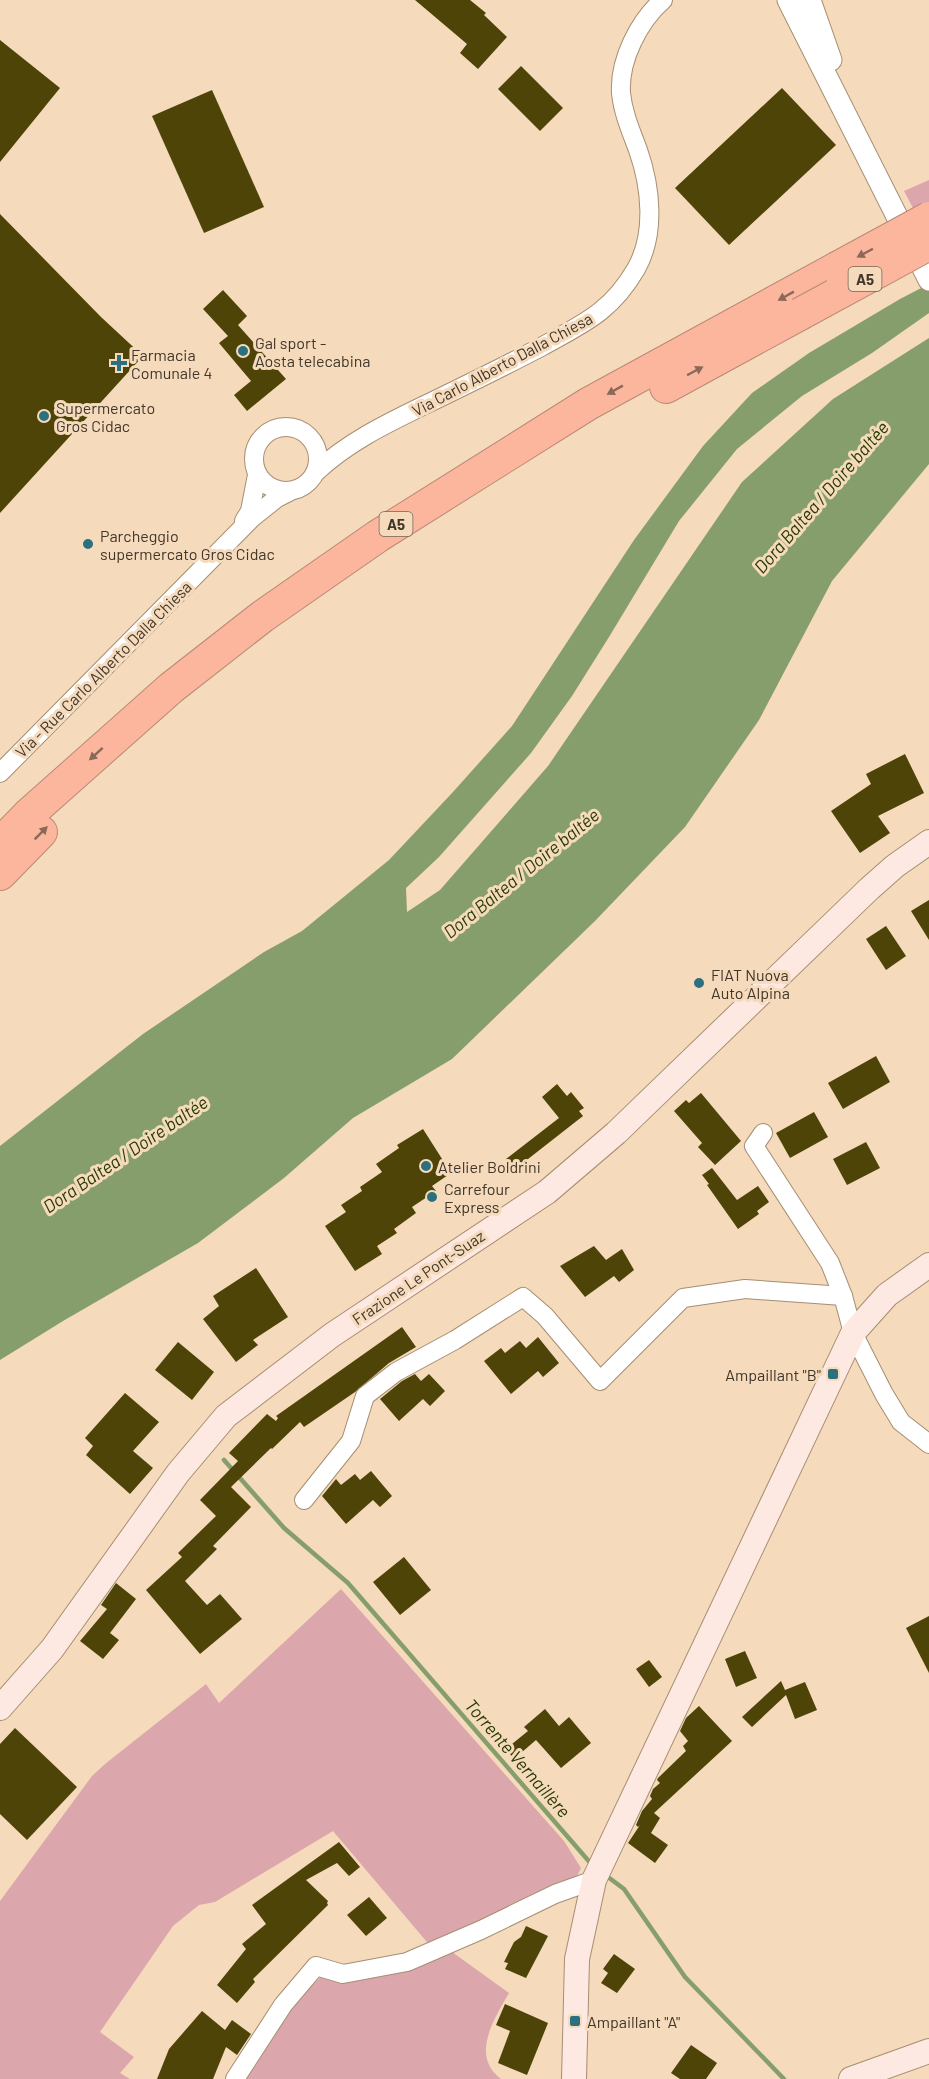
<svg xmlns="http://www.w3.org/2000/svg" width="929" height="2079" viewBox="0 0 929 2079" font-family="Barlow,sans-serif">
	<rect width="100%" height="100%" fill="#f5dabc"/>
	<g fill="#dba7ac">
		<polygon points="929,180 929,203 914,210 904,191"/>
		<polygon points="341,1589 564,1841 581,1868 576,1878 432,1948 333,1831 215,1902 199,1905 173,1926 100,2032 134,2057 120,2073 130,2079 0,2079 0,1901 92,1776 105,1764 206,1684 219,1703"/>
		<path d="M452,1952l57,41c-15,26 -39,63 -8,86h-257l40,-66 38,-37z"/>
	</g>
	<polygon fill="#869e6c" points="929,284 929,313 872,353 802,396 737,449 679,521 609,637 572,696 531,753 439,857 406,888 407,912 440,890 548,766 742,482 833,399 929,338 929,464 832,581 759,720 685,827 595,921 452,1059 353,1118 284,1178 198,1243 63,1321 0,1360 0,1146 143,1034 264,952 302,931 389,860 453,792 512,726 634,540 703,446 752,393 809,353 900,299"/>
	<g fill="none" stroke-linecap="round" stroke-linejoin="round">
		<g stroke="#869e6c" stroke-width="4.5">
			<polyline points="224,1460 284,1528 348,1583 593,1866"/>
			<polyline points="604,1874 624,1889 685,1977 784,2079"/>
		</g>
	</g>
	<g fill="#4e4408">
		<polygon points="415,0 470,0 486,13 484,15 507,37 478,69 460,53 467,44"/>
		<polygon points="0,40 60,88 0,162"/>
		<polygon points="521,66 563,108 540,131 498,89"/>
		<polygon points="782,88 836,145 729,245 675,188"/>
		<polygon points="212,90 264,207 204,233 152,116"/>
		<polygon points="0,214 101,317 143,356 0,513"/>
		<polygon points="223,290 247,316 238,325 286,379 247,411 234,395 251,381 219,343 228,336 203,309"/>
		<polygon points="905,754 924,793 878,816 890,833 860,853 831,811 871,784 866,774"/>
		<polygon points="929,900 929,940 911,911"/>
		<polygon points="886,926 906,956 886,970 866,939"/>
		<polygon points="876,1056 890,1082 843,1109 828,1083"/>
		<polygon points="557,1084 567,1096 571,1092 584,1108 579,1111 583,1116 514,1170 506,1159 559,1118 542,1097"/>
		<polygon points="701,1093 741,1141 715,1165 698,1147 702,1143 674,1111 686,1100 689,1103"/>
		<polygon points="814,1112 828,1137 790,1158 776,1133"/>
		<polygon points="423,1129 451,1173 432,1186 436,1191 412,1207 416,1213 394,1229 397,1233 377,1246 382,1254 355,1271 325,1226 346,1212 341,1205 362,1191 360,1187 382,1172 376,1164 399,1148 397,1145"/>
		<polygon points="866,1142 880,1168 847,1185 833,1159"/>
		<polygon points="712,1168 737,1200 758,1186 769,1202 757,1211 759,1214 738,1229 707,1185 709,1184 702,1175"/>
		<polygon points="594,1246 606,1260 622,1249 634,1270 619,1282 614,1276 585,1297 560,1266"/>
		<polygon points="256,1268 288,1317 253,1340 258,1345 236,1362 203,1319 219,1306 213,1296"/>
		<polygon points="402,1327 416,1347 389,1363 355,1392 304,1427 300,1422 272,1449 271,1448 231,1487 251,1507 213,1546 217,1549 185,1581 207,1605 220,1594 242,1619 200,1654 146,1590 182,1557 178,1553 216,1516 200,1500 238,1461 229,1453 267,1414 276,1421 278,1418 276,1416"/>
		<polygon points="538,1337 559,1363 543,1377 538,1371 511,1394 484,1361 501,1348 505,1353 520,1341 526,1348"/>
		<polygon points="178,1342 214,1372 192,1400 155,1370"/>
		<polygon points="415,1374 421,1381 429,1374 445,1391 430,1406 423,1399 399,1421 380,1399 402,1381"/>
		<polygon points="125,1393 159,1422 133,1451 153,1468 130,1494 86,1455 93,1446 85,1438"/>
		<polygon points="371,1471 392,1496 380,1507 373,1500 346,1524 322,1496 336,1479 341,1485 355,1474 360,1480"/>
		<polygon points="404,1557 431,1590 400,1615 373,1582"/>
		<polygon points="116,1583 136,1599 110,1633 119,1640 103,1659 80,1641 107,1609 101,1605"/>
		<polygon points="929,1616 929,1673 906,1628"/>
		<polygon points="745,1651 757,1678 736,1687 725,1659"/>
		<polygon points="649,1660 662,1677 649,1687 636,1669"/>
		<polygon points="781,1681 785,1690 805,1682 817,1710 795,1719 786,1695 752,1727 742,1717"/>
		<polygon points="699,1706 732,1741 654,1813 660,1818 651,1833 668,1845 655,1863 628,1843 640,1825 638,1827 636,1825 642,1811 652,1799 650,1796 653,1789 660,1783 657,1780 658,1778 686,1751 683,1746 688,1741 680,1731 686,1718"/>
		<polygon points="545,1709 559,1726 569,1717 591,1743 561,1768 536,1740 514,1759 506,1749 528,1731 524,1727"/>
		<polygon points="15,1728 77,1787 27,1840 0,1814 0,1744"/>
		<polygon points="339,1842 360,1867 349,1876 337,1863 306,1880 328,1901 327,1903 328,1905 253,1979 255,1982 237,2003 217,1985 246,1949 242,1944 266,1924 252,1905"/>
		<polygon points="369,1897 387,1918 366,1936 347,1915"/>
		<polygon points="526,1926 548,1936 526,1978 505,1969 508,1963 504,1962 514,1942 521,1937"/>
		<polygon points="614,1954 635,1969 617,1993 601,1983 608,1973 603,1969"/>
		<polygon points="505,2004 548,2023 527,2075 498,2063 510,2031 496,2025"/>
		<polygon points="202,2011 225,2030 232,2020 251,2034 237,2055 226,2047 213,2079 157,2079 169,2049"/>
		<polygon points="691,2045 717,2063 706,2079 680,2079 671,2073"/>
	</g>
	<g fill="none" stroke-linecap="round" stroke-linejoin="round">
		<defs>
			<g id="minor">
				<circle cx="286" cy="459" r="32"/>
				<path d="M316,472c34,-32 76,-51 117,-71 37,-18 74,-36 110,-55 41,-23 68,-34 93,-77 20,-35 15,-82 2,-119 -7,-19 -15,-37 -17,-57 -2,-33 18,-72 42,-93"/>
				<polyline points="244,521 250,511 257,475"/>
				<polyline points="0,773 252,518 277,498 289,492"/>
				<polyline points="763,1133 754,1146 830,1263 843,1296 853,1333 884,1394 901,1422 929,1444"/>
				<polyline points="304,1500 351,1441 365,1396 396,1372 455,1340 523,1297 545,1316 600,1381 683,1298 745,1289 843,1296"/>
				<polyline points="235,2079 283,2005 316,1966 343,1974 407,1962 481,1930 555,1894 594,1880"/>
			</g>
			<g id="tertiary">
				<polyline points="788,0 929,280"/>
				<polyline points="810,0 831,60"/>
			</g>
			<g id="secondary">
				<polyline points="0,1708 52,1649 178,1473 226,1416 332,1335 547,1192 616,1133 869,889 895,866 929,842"/>
				<polyline points="574,2079 577,1959 594,1880 853,1333 887,1295 929,1265"/>
				<polyline points="851,2079 929,2051"/>
			</g>
			<g id="motorway">
				<polyline points="666,387 800,314"/>
				<polyline points="0,844 28,815 171,688 263,616 378,536 588,404 837,268"/>
				<polyline points="0,874 41,832"/>
			</g>
		</defs>
		<use href="#minor" stroke="#a68e72" stroke-width="20"/>
		<use href="#tertiary" stroke="#a68e72" stroke-width="23"/>
		<use href="#secondary" stroke="#a68e72" stroke-width="26"/>
		<use href="#motorway" stroke="#ba8975" stroke-width="34"/>
		<use href="#minor" stroke="#fff" stroke-width="18"/>
		<use href="#tertiary" stroke="#fff" stroke-width="21"/>
		<use href="#secondary" stroke="#fee9e2" stroke-width="24"/>
		<use href="#motorway" stroke="#fbb69d" stroke-width="32"/>
		<defs>
			<g id="motorway-bridge">
				<polyline points="837,268 929,218"/>
				<polyline points="800,314 929,244"/>
			</g>
		</defs>
		<use href="#motorway-bridge" stroke="#ba8975" stroke-width="34" stroke-linecap="butt"/>
		<use href="#motorway-bridge" stroke="#fbb69d" stroke-width="32"/>
	</g>
	<defs><path id="oneway-solid" d="M-6-.8H1V-3.2L6.5 0L1 3.2V.8H-6Z" transform="scale(1.5)"/></defs>
	<g fill="#8b6958">
		<use href="#oneway-solid" transform="translate(865 253) rotate(152)"/>
		<use href="#oneway-solid" transform="translate(786 296) rotate(151)"/>
		<use href="#oneway-solid" transform="translate(695 371) rotate(-28)"/>
		<use href="#oneway-solid" transform="translate(615 390) rotate(151)"/>
		<use href="#oneway-solid" transform="translate(96 754) rotate(138)"/>
		<use href="#oneway-solid" transform="translate(41 833) rotate(-45)"/>
	</g>
	<g fill="#2c7080" stroke="#f5dabc" stroke-width="2">
		<circle cx="243" cy="351" r="6"/>
		<path d="M116 354h6v6h6v6h-6v6h-6v-6h-6v-6h6z"/>
		<circle cx="44" cy="416" r="6"/>
		<circle cx="88" cy="544" r="6"/>
		<circle cx="699" cy="983" r="6"/>
		<circle cx="426" cy="1166" r="6"/>
		<circle cx="432" cy="1197" r="6"/>
		<rect x="827" y="1368" width="12" height="12" rx="3"/>
		<rect x="569" y="2015" width="12" height="12" rx="3"/>
	</g>
	<g text-anchor="middle" dominant-baseline="central" stroke-width="6" stroke-linejoin="round" paint-order="stroke">
		<g fill="#f5dabc" stroke="#766756" stroke-width="1.5">
			<rect x="848.5" y="267" width="33" height="24" rx="4.5"/>
			<rect x="379.5" y="512" width="33" height="24" rx="4.5"/>
		</g>
		<g font-size="15" font-weight="bold" fill="#40362a">
			<text x="865" y="279">A5</text>
			<text x="396" y="524">A5</text>
		</g>
		<g font-size="16" fill="#40362a" stroke="#f5dabc" text-anchor="start">
			<text x="255" y="342">Gal sport -<tspan x="255" dy="18">Aosta telecabina</tspan></text>
			<text x="131" y="354">Farmacia<tspan x="131" dy="18">Comunale 4</tspan></text>
			<text x="56" y="407">Supermercato<tspan x="56" dy="18">Gros Cidac</tspan></text>
			<text x="100" y="535">Parcheggio<tspan x="100" dy="18">supermercato Gros Cidac</tspan></text>
			<text x="711" y="974">FIAT Nuova<tspan x="711" dy="18">Auto Alpina</tspan></text>
			<text x="438" y="1166">Atelier Boldrini</text>
			<text x="444" y="1188">Carrefour<tspan x="444" dy="18">Express</tspan></text>
			<text x="821" y="1374" text-anchor="end">Ampaillant "B"</text>
			<text x="587" y="2021">Ampaillant "A"</text>
		</g>
		<g font-size="16" fill="#40362a" stroke="#f5dabc">
			<text transform="translate(502 364) rotate(-28)">Via Carlo Alberto Dalla Chiesa</text>
			<text transform="translate(103 669) rotate(-45)">Via - Rue Carlo Alberto Dalla Chiesa</text>
			<text transform="translate(418 1277) rotate(-34)">Frazione Le Pont-Suaz</text>
		</g>
		<g font-size="18" font-style="italic" fill="#273c01" stroke="#f5dabc">
			<text transform="translate(821 497) rotate(-49)">Dora Baltea / Doire baltée</text>
			<text transform="translate(521 873) rotate(-39)">Dora Baltea / Doire baltée</text>
			<text transform="translate(125 1154) rotate(-34)">Dora Baltea / Doire baltée</text>
			<text transform="translate(518 1758) rotate(49)">Torrente Vernaillère</text>
		</g>
	</g>
</svg>
